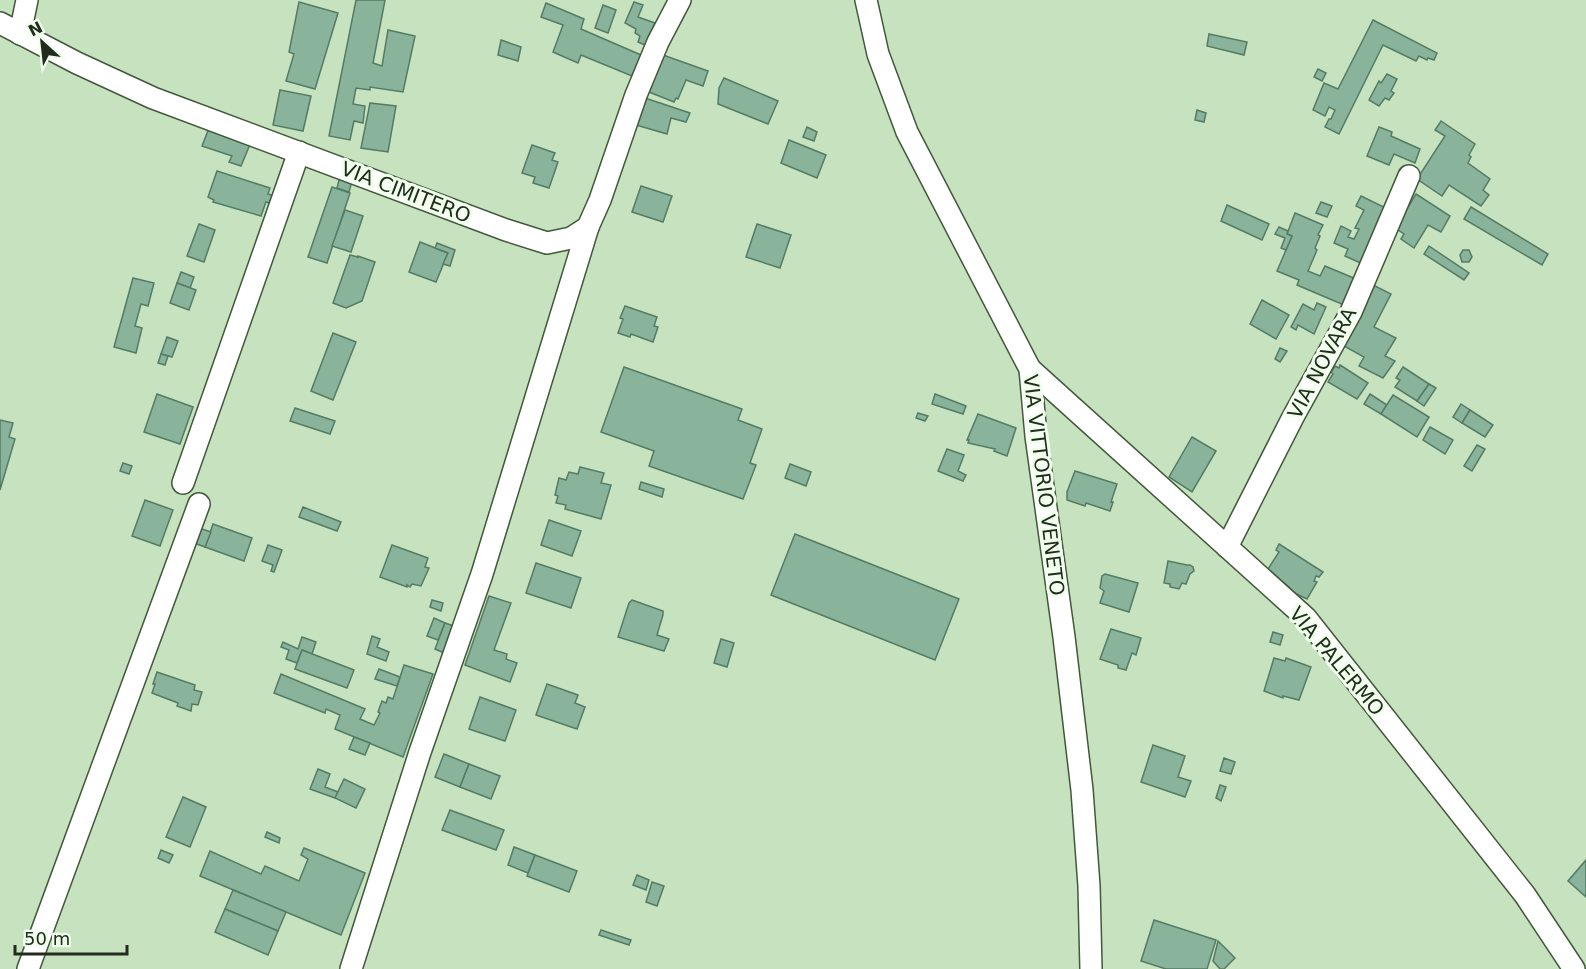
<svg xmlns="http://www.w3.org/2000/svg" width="1586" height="969" viewBox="0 0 1586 969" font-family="'DejaVu Sans',sans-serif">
	<rect width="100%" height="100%" fill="#c6e2be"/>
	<g fill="#89b39a" stroke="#547c64" stroke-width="1.5">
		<polygon points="356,0 385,0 373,63 382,66 388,30 415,36 403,92 370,87 370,90 356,88 353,104 365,106 363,123 354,121 350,140 329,136"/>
		<polygon points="299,2 338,13 315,89 286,81 294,54 289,52"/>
		<polygon points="634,2 643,5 638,17 655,23 645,45 638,42 640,36 635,33 636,29 625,23"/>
		<polygon points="546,3 584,19 581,29 641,55 632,76 581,55 578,63 553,52 563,25 541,17"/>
		<polygon points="603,5 616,10 608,33 595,28"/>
		<polygon points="1373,20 1437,53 1434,60 1428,58 1427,60 1419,56 1416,61 1383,45 1339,134 1325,127 1329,119 1331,119 1335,110 1329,107 1325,116 1313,110 1324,83 1338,89"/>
		<polygon points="1209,34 1247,42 1244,55 1207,46"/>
		<polygon points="501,40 521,47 518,61 498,55"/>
		<polygon points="663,55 708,71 703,86 686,80 678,99 676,98 674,102 649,92"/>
		<polygon points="1318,69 1326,73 1322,81 1314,77"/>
		<polygon points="1387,74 1397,79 1391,91 1394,93 1389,100 1385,98 1379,106 1369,100 1379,81 1381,83"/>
		<polygon points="724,78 778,101 768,124 718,104 719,88"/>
		<polygon points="280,90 311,96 303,131 273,125"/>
		<polygon points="645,98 690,113 686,122 671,118 667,134 636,125"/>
		<polygon points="370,103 396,106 388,152 361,148"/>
		<polygon points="1197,110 1206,113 1204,122 1195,120"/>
		<polygon points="1441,121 1475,144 1469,155 1471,157 1468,163 1490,179 1483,190 1489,195 1481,206 1449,185 1442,196 1417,179 1445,136 1435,130"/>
		<polygon points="807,127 817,132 814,141 803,137"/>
		<polygon points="1379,127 1392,132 1391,136 1420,149 1415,163 1394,154 1389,165 1367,156"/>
		<polygon points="209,128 251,142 241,166 229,162 232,156 202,146"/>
		<polygon points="789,140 826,155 817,178 781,163"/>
		<polygon points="532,145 555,153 552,160 558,162 549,188 533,183 535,177 522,173"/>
		<polygon points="217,171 270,188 268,194 278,197 276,205 266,202 261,216 213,202 214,200 208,197"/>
		<polygon points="340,176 352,181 349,192 337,188"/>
		<polygon points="641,186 672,196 663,222 632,212"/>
		<polygon points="332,187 350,193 327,263 308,257"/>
		<polygon points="1416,194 1450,216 1441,232 1428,225 1414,248 1401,239 1404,234 1395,228"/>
		<polygon points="1361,196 1390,210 1365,265 1345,256 1348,249 1334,243 1341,226 1351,231 1348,237 1354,239 1359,229 1355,228 1364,210 1356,206"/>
		<polygon points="1321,202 1332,206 1327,217 1316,213"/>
		<polygon points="1227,205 1269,224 1262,240 1221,221"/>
		<polygon points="1471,207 1548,254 1542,265 1464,219"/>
		<polygon points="345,210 363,216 351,252 332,246"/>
		<polygon points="1295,213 1323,225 1318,235 1320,236 1315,248 1317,250 1308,271 1320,276 1325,266 1356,279 1344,305 1297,285 1299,280 1277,271 1292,236 1287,234"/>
		<polygon points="199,224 215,230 204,262 187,256"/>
		<polygon points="757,224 791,235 780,268 746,257"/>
		<polygon points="1279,227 1288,231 1287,234 1292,236 1286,250 1281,248 1285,238 1275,234"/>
		<polygon points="420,242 448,253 436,282 409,272"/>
		<polygon points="437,243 455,250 450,266 443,264 448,253 435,248"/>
		<polygon points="1429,246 1469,273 1464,280 1424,254"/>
		<polygon points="1463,250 1469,250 1472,257 1469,262 1462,262 1460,255"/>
		<polygon points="350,255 358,257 358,256 375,262 362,301 346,308 333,303"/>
		<polygon points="181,272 194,277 190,288 177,283"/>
		<polygon points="133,278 154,283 148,306 141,304 135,326 142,328 136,353 114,347"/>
		<polygon points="177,283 196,290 189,310 170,303"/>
		<polygon points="1373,285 1391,294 1374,327 1396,338 1385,356 1395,361 1383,378 1359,366 1364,357 1344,346"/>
		<polygon points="1262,300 1289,315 1276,339 1250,324"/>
		<polygon points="1317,303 1326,307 1314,334 1298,325 1296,330 1291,327 1303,304 1314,310"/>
		<polygon points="625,306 657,317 654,326 658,327 653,342 631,334 630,337 618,333 623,319 620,318"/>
		<polygon points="333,333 356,342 333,400 311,391"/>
		<polygon points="167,337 178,341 172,357 161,354"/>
		<polygon points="1280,348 1287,351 1280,362 1275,359"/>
		<polygon points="161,354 168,356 165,365 158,363"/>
		<polygon points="1340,365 1368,383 1357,399 1328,382 1333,374 1331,372 1335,366 1339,368"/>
		<polygon points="624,367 742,409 738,420 762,429 750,463 756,465 743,499 649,466 654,451 601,432"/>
		<polygon points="1403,367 1429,384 1417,401 1395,387 1400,380 1396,378"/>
		<polygon points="1429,384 1436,388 1424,406 1417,401"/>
		<polygon points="157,394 193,407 180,444 144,432"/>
		<polygon points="935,394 966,406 963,414 932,404"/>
		<polygon points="1370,394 1387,405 1381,414 1364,404"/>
		<polygon points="1393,395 1429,417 1417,437 1381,414"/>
		<polygon points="1461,404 1470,410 1462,423 1453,417"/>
		<polygon points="295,408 335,421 330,434 290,421"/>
		<polygon points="1470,410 1493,425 1485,437 1462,423"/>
		<polygon points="918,413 928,416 925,421 916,418"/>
		<polygon points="978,414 1016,428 1007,456 994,451 995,449 968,443 969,440 967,440"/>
		<polygon points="0,420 13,423 9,437 15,439 0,490"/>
		<polygon points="1430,427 1453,440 1445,454 1423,440"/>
		<polygon points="1192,437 1216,451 1192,492 1169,477"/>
		<polygon points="1477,445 1485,449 1472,471 1464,466"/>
		<polygon points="947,449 964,455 958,471 966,475 963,481 938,471"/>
		<polygon points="123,463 132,466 129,474 120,471"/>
		<polygon points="790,464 811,472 806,486 785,478"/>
		<polygon points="580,467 604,473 601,483 611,485 601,519 565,509 566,505 556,503 558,496 555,495 559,478 566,480 569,472 578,474"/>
		<polygon points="1075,471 1117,484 1111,502 1113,502 1110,511 1086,503 1085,506 1067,500 1067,492"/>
		<polygon points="641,482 664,489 662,497 639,489"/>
		<polygon points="145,500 173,510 160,546 132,536"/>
		<polygon points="303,507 341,522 337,531 299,517"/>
		<polygon points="549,520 581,531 572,556 541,545"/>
		<polygon points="213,524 252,538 244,561 205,547"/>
		<polygon points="199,528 211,532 205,547 194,543"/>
		<polygon points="795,534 959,599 935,660 771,595"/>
		<polygon points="1279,544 1323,572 1319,577 1316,576 1314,581 1317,582 1307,599 1288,590 1289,587 1266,572 1279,552 1276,550"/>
		<polygon points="268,545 282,550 274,572 271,571 273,565 262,561"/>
		<polygon points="392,545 428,558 425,567 429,568 421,586 412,584 410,587 407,585 407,587 380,577"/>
		<polygon points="1168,561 1187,565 1190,565 1193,567 1194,571 1190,574 1186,584 1182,583 1179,589 1170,587 1170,584 1164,583"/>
		<polygon points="536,563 581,578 571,608 526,593"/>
		<polygon points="1105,574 1138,583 1129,612 1100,603 1104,591 1100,588 1102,576"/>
		<polygon points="489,596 511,603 494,650 507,654 506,659 517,663 510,682 465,665"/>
		<polygon points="432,600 443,603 441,611 430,607"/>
		<polygon points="632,600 663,611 663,615 657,635 669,639 664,651 618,637 629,603"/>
		<polygon points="434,618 445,623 438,640 427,636"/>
		<polygon points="445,623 460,628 449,655 435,649"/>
		<polygon points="1111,629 1141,638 1136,655 1132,653 1126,670 1118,668 1118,665 1100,659"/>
		<polygon points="1273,632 1283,635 1280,645 1270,642"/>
		<polygon points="372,636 380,639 377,647 389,652 386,661 367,654"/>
		<polygon points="302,637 316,642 312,654 302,650 297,663 286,659 289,650 281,647 283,642 298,649"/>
		<polygon points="721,639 734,643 727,667 714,663"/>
		<polygon points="302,650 354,670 347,688 295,669"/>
		<polygon points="1274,658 1285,661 1286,658 1311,667 1299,700 1283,696 1283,698 1264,691"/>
		<polygon points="404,665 433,674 403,757 335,729 340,715 326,709 325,713 274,693 281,674 365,709 360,719 374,725 380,713 378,712 382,701 386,703 388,697 393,699"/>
		<polygon points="379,669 400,677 397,686 375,679"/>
		<polygon points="157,672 195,685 194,690 202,692 198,705 192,704 191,711 177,706 178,703 152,693 155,684 153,684"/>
		<polygon points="547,684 578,695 575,703 585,707 577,729 536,715"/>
		<polygon points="480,697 516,710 505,741 469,729"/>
		<polygon points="354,737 370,743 365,755 349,749"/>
		<polygon points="1153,745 1185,756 1178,777 1191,781 1185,797 1141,782"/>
		<polygon points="444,754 469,764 460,787 435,777"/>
		<polygon points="1224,758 1235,762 1231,774 1220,771"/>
		<polygon points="469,764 500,776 491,799 460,787"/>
		<polygon points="318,769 330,774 325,787 338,792 335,798 310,789"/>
		<polygon points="344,779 365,789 356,808 335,798"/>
		<polygon points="1220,785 1226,787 1221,801 1216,798"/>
		<polygon points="183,797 206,807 190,847 166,837"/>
		<polygon points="450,810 504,830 496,850 442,830"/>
		<polygon points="267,832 280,838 279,843 265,837"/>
		<polygon points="514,847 535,855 528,873 508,865"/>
		<polygon points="304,848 365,873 341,935 200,876 210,851 261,874 265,866 299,881 308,859 301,855"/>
		<polygon points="161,850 173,855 169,863 158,858"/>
		<polygon points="535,855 577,871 569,892 527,876"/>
		<polygon points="1586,860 1586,897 1568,881"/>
		<polygon points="637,875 649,880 646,890 633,885"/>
		<polygon points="652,882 664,886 657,906 646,902"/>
		<polygon points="233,890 286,912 278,931 225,909"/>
		<polygon points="225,909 278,931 268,955 215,932"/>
		<polygon points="1154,920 1216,940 1207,969 1166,969 1141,961"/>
		<polygon points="601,930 631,940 629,945 599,935"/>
		<polygon points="1218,941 1235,958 1224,969 1220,969 1213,961"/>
	</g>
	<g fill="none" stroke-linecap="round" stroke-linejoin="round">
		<defs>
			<g id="minor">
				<polyline points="866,0 878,54 907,132 1030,369 1036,436 1064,637 1082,790 1089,886 1091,969"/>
				<polyline points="0,23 77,63 153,98 506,230 547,243 571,238 588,227 600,200 636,95 658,42 680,0"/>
				<polyline points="20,34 27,0"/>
				<polyline points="1030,369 1306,618 1525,895 1574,969"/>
				<polyline points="183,483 299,152"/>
				<polyline points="1227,547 1293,417 1351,312 1409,176"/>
				<polyline points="28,969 199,504"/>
				<polyline points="351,969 420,752 482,574 588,227"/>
			</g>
		</defs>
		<use href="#minor" stroke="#41593a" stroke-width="24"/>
		<use href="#minor" stroke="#fff" stroke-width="21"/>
	</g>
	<g text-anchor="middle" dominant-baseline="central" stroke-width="6" stroke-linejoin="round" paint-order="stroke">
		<g font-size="20" fill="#222c1e" stroke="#f0ffec">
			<text transform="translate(406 192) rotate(21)">VIA CIMITERO</text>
			<text transform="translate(1322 363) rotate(-62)">VIA NOVARA</text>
			<text transform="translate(1044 485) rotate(83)">VIA VITTORIO VENETO</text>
			<text transform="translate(1337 661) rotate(50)">VIA PALERMO</text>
		</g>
	</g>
	<g transform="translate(42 42) rotate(333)" stroke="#f0ffec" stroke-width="4.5" paint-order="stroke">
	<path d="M0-4.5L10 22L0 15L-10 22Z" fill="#222c1e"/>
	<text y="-9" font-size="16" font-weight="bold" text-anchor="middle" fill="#222c1e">N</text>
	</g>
	<path d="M15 945v9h112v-9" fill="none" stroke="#222c1e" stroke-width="3"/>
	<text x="24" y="945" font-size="18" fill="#222c1e" stroke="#f0ffec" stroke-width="4.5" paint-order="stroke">50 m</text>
</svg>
